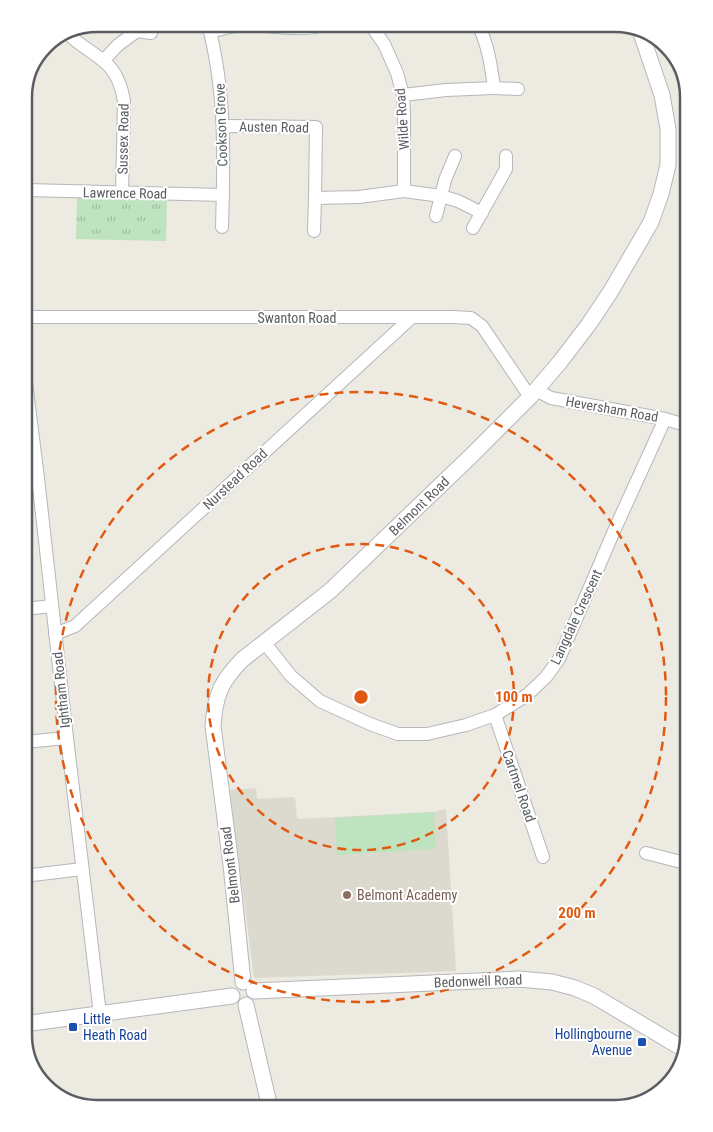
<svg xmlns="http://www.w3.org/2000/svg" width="713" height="1132" viewBox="0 0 713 1132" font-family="'Roboto Condensed',sans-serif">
	<defs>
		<pattern id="grass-tufts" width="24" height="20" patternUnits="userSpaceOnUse" patternTransform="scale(1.25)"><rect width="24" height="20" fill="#bee3bf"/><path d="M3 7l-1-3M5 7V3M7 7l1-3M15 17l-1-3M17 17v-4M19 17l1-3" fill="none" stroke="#9dbb9f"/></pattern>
	</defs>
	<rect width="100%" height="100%" fill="#eceae1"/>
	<polygon fill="#dcd9cf" points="256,788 257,799 295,797 297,819 434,812 446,809 456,971 254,978 230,790"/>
	<polygon fill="url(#grass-tufts)" points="77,198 167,200 166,241 76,239"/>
	<polygon fill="#bee3bf" points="434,812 436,849 337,855 335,818"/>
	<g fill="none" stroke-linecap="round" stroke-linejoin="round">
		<defs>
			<g id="minor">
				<path d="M208,24c18,67 16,134 14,203"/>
				<polyline points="370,24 384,44 397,73 403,95 404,115 404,191"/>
				<path d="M210,32c11,-3 24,-7 35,-7 26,0 56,8 81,-1"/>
				<path d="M69,35c28,25 48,24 55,66l-2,92"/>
				<polyline points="104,60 118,45 137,31 151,33"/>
				<polyline points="494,88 518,89"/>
				<path d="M403,95l43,-5 48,-2c-3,-23 -6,-43 -16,-64"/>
				<polyline points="223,126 316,127 315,198 359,197 404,191 441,196 445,180 455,156"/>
				<polyline points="27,190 223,195"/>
				<polyline points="436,216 441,196 458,201 482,213"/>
				<polyline points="473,228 506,169 506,156"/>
				<polyline points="314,231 315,198"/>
				<polyline points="24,317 452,317 471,318 482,326 530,397"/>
				<polyline points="24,366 38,478 67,738 100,1014"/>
				<polyline points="536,390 551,398 665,419 689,426"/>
				<polyline points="24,479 38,478"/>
				<polyline points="24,609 52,606"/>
				<polyline points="55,634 75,626 411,318"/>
				<polyline points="264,642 291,676 320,701 370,724 398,734 427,734 466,725 495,715 527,695 546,677 559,659 614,531 665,419"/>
				<polyline points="495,715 543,857"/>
				<polyline points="24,742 67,738"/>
				<polyline points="646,853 689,864"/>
				<polyline points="24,876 82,869"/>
			</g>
			<g id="tertiary">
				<path d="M243,982l-12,-117 -18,-139c2,-31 8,-45 30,-67l87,-68 141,-135 59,-59 30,-35 29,-38 22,-33 40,-69 10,-28 7,-29v-36l-6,-34 -22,-65"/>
				<polyline points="254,991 519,979 552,982 575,988 594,996 685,1050"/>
				<polyline points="246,1005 270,1108"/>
				<polyline points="24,1024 232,996"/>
			</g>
		</defs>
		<use href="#minor" stroke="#b4b7bb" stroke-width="14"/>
		<use href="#tertiary" stroke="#b4b7bb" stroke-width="17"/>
		<use href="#minor" stroke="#fff" stroke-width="12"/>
		<use href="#tertiary" stroke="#fff" stroke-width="15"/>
	</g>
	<g fill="none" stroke="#e15910" stroke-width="2.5" stroke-dasharray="9 6">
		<circle cx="361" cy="697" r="153"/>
		<circle cx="361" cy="697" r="305"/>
	</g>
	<circle fill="#8d6e63" stroke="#fff" stroke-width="2" cx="347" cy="895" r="5"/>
	<g fill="#1a4fb4" stroke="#fff" stroke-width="2">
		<rect x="68" y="1022" width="10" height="10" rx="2.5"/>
		<rect x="637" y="1037" width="10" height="10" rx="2.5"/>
	</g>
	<g text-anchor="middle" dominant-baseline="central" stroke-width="4" stroke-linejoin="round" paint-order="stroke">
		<g font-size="14" fill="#5a5d61" stroke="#fff">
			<text transform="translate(402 119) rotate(-94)">Wilde Road</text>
			<text transform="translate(221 125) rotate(-92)">Cookson Grove</text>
			<text transform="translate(274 127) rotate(1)">Austen Road</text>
			<text transform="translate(123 139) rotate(-89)">Sussex Road</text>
			<text transform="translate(125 193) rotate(1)">Lawrence Road</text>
			<text x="297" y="318">Swanton Road</text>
			<text transform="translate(612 409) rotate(10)">Heversham Road</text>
			<text transform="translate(235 479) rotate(-43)">Nurstead Road</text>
			<text transform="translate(419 506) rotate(-44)">Belmont Road</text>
			<text transform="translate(576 617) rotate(-65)">Langdale Crescent</text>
			<text transform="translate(61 690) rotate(-96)">Ightham Road</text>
			<text transform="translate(519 786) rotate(71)">Cartmel Road</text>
			<text transform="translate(230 865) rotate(-97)">Belmont Road</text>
			<text transform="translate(478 981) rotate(-2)">Bedonwell Road</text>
		</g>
		<g font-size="14" fill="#785e54" stroke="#fff" text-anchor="start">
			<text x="357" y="895">Belmont Academy</text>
		</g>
		<g font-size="14" fill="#164399" stroke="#fff" text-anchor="start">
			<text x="83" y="1019">Little<tspan x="83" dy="16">Heath Road</tspan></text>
			<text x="632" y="1034" text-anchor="end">Hollingbourne<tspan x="632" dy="16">Avenue</tspan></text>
		</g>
	</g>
	<path d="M0 0H713V1132H0ZM97 32H615A65 65 0 0 1 680 97V1035A65 65 0 0 1 615 1100H97A65 65 0 0 1 32 1035V97A65 65 0 0 1 97 32Z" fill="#fff" fill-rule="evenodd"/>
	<path fill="none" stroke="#5a5d61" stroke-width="2.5" d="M97 32H615A65 65 0 0 1 680 97V1035A65 65 0 0 1 615 1100H97A65 65 0 0 1 32 1035V97A65 65 0 0 1 97 32Z"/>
	<circle cx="361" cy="697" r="8" fill="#e15910" stroke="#fff" stroke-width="2.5"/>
	<g font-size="15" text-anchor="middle" font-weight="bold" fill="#e15910" stroke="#fff" stroke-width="4" stroke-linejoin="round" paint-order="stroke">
		<text x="514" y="702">100 m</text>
		<text x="577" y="918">200 m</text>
	</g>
</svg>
